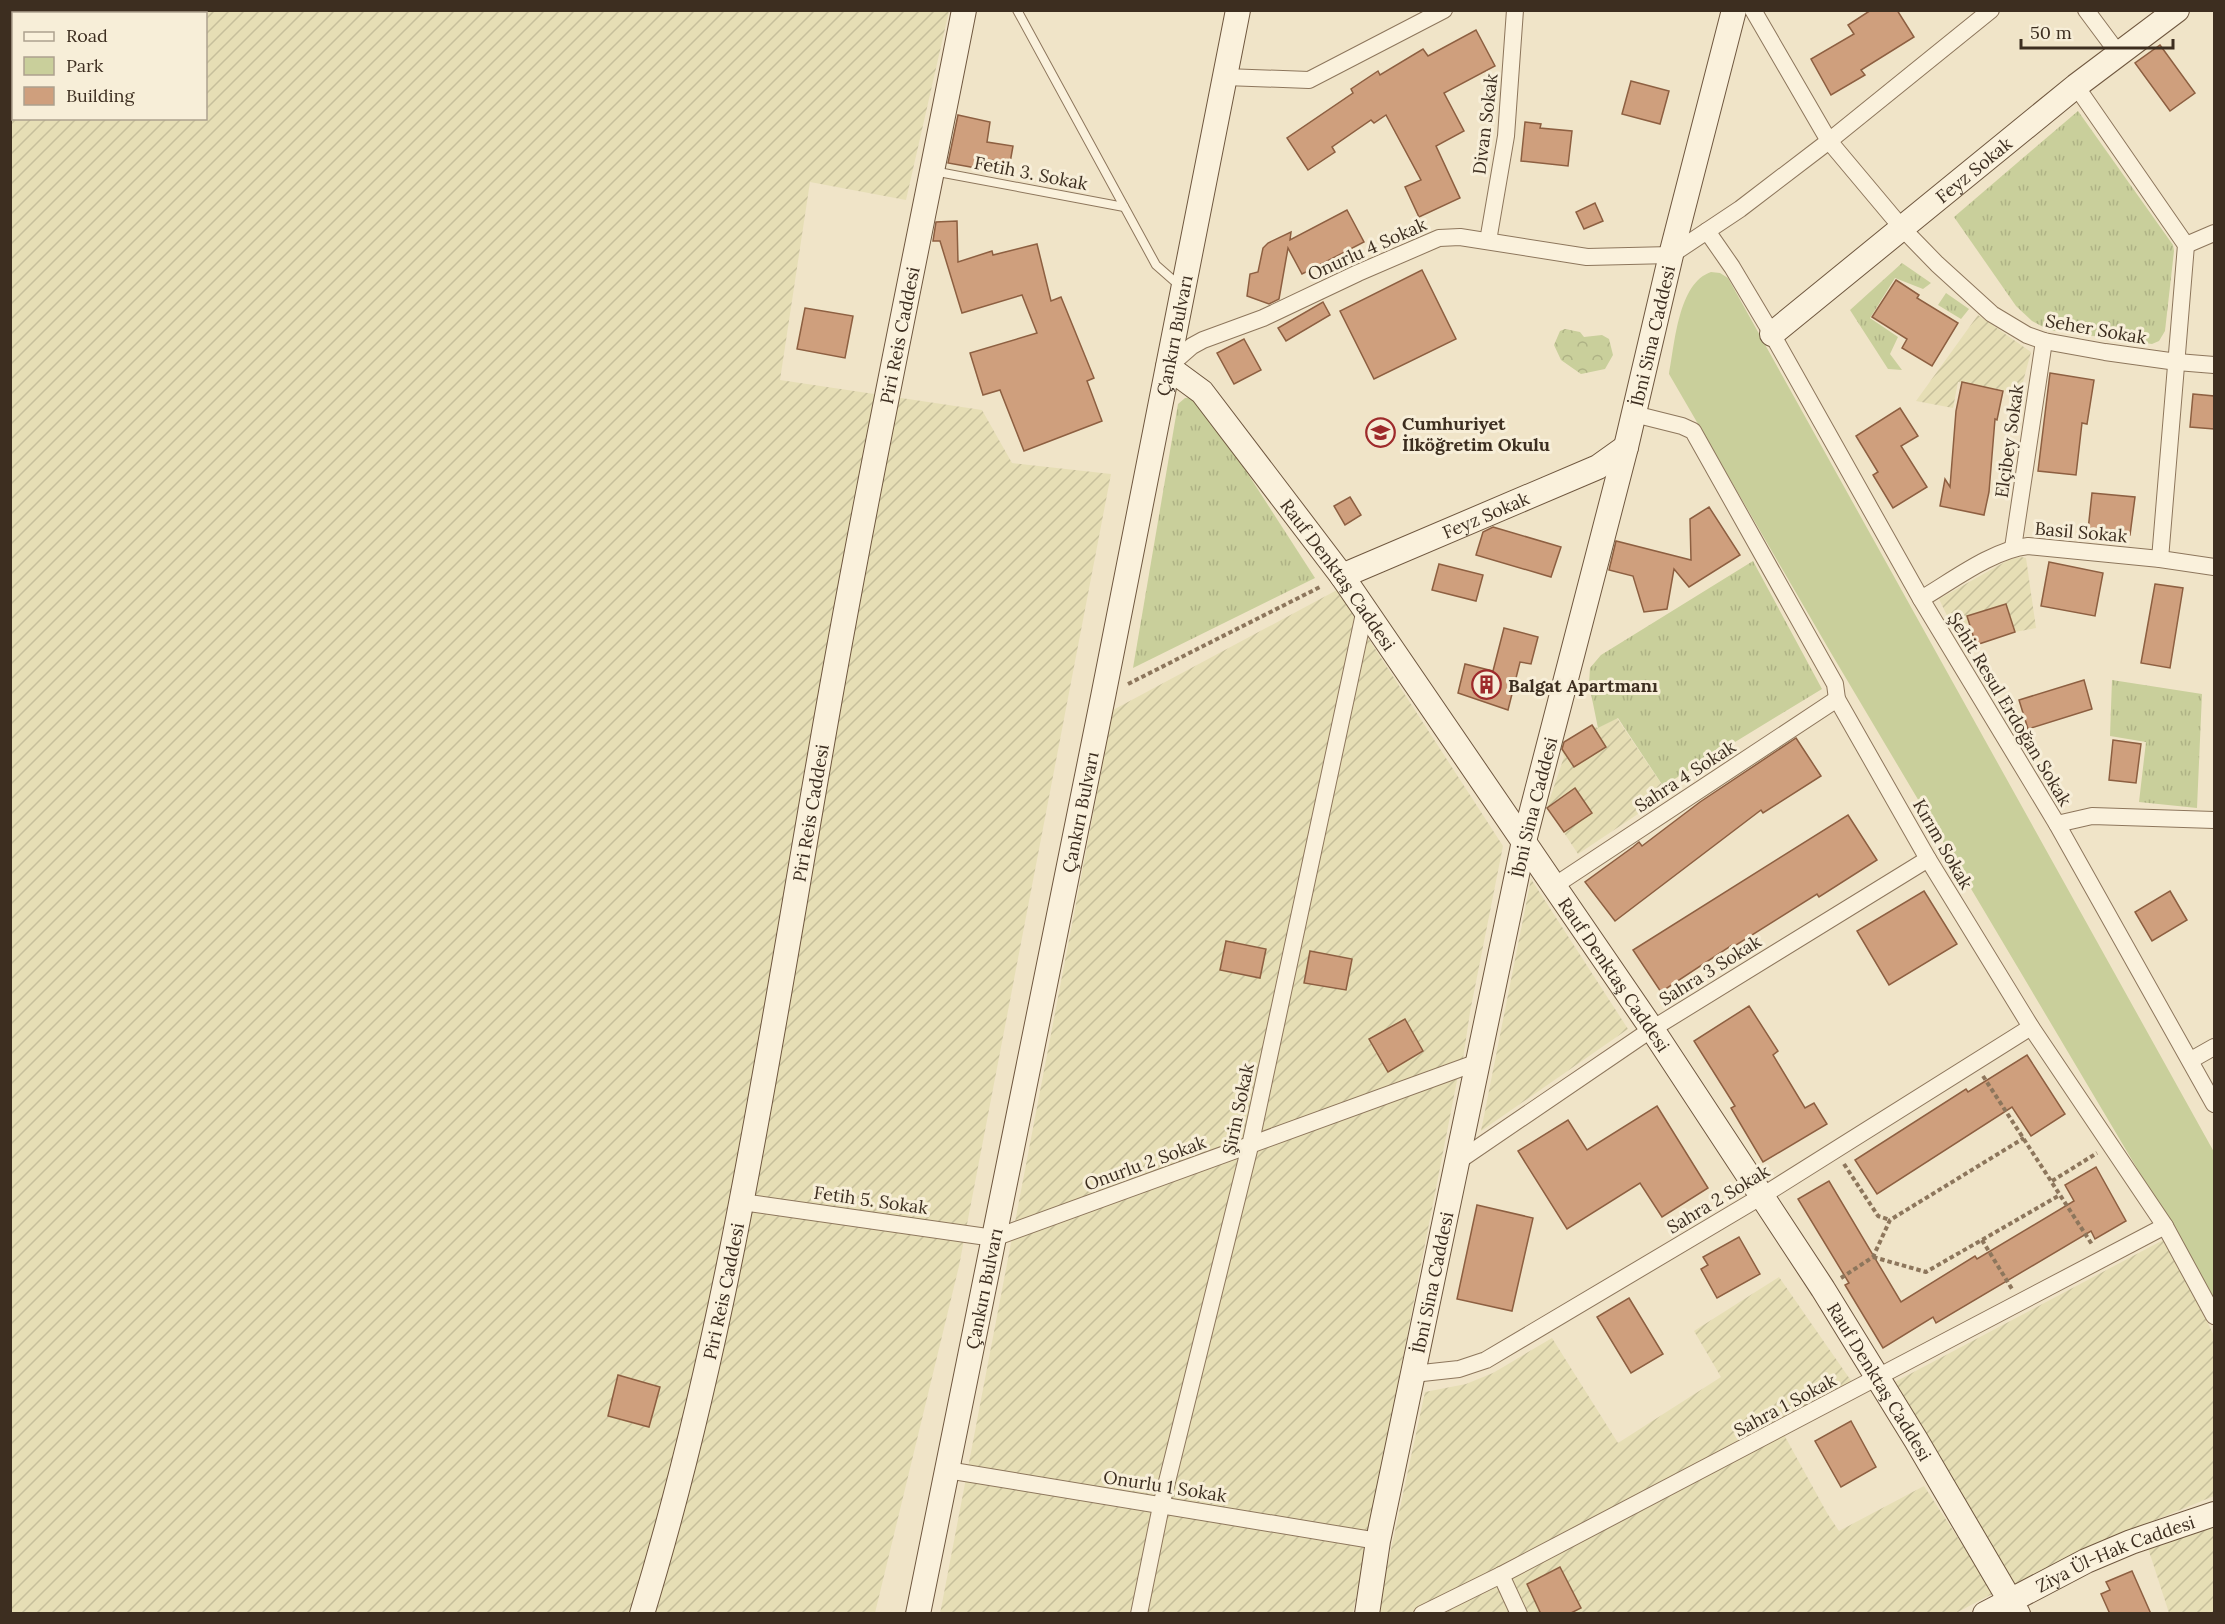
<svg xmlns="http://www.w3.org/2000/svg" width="2225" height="1624" viewBox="0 0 2225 1624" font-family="Lora,serif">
	<defs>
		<pattern id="farmland-furrows" width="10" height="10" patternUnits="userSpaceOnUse" patternTransform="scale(1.5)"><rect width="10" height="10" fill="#e6deb5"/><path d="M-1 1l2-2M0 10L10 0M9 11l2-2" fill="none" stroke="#c6bf9b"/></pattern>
		<pattern id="grass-tufts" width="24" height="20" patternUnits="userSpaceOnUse" patternTransform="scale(1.5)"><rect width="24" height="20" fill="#c9cf9b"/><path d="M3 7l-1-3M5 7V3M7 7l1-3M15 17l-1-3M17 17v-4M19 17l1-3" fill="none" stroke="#aeb285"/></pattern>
		<pattern id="forest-crowns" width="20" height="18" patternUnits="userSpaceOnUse" patternTransform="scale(1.5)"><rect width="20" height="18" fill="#c9cf9b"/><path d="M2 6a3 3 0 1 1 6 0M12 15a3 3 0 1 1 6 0" fill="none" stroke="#aeb285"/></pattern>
	</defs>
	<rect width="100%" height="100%" fill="#f0e4c8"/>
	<g fill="url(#farmland-furrows)" fill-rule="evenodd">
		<path d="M11,11h938l-43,189 -96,-18 -30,198 202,30 30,53 99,11 -152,792 -84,347 -864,1zM14,14h192v104h-192z"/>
		<polygon points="1978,315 2031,352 2020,393 1958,382 1953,408 1916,401"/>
		<polygon points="2021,557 2026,558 2036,628 2015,632 2005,604 1967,616 1969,623 1953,628 1939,599 2010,559"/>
		<polygon points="1337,590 1503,846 1470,1012 1463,1059 1461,1060 1353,1613 940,1614 1113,710"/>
		<polygon points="1617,718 1668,794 1578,854 1547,807 1564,757 1560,745 1592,725 1598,728"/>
		<polygon points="1531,879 1628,1029 1481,1131"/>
		<polygon points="2167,1238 2214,1336 2214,1496 2124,1533 2015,1586 1893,1383"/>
		<polygon points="1779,1277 1854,1385 1777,1422 1827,1513 1839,1531 1924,1486 1994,1593 1954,1614 1377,1614 1425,1392 1466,1384 1493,1373 1552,1338 1618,1443 1721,1377 1694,1331"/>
		<polygon points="2214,1527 2214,1613 2169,1613 2148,1548"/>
	</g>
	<g fill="url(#grass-tufts)">
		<polygon points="2078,111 2173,245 2174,251 2165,331 2159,341 2152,344 2049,330 2032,321 2016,306 1954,217"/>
		<polygon points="1902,263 1931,283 1923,289 1895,278 1870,318 1898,337 1890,354 1902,370 1888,369 1850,310"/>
		<polygon points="1946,293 1969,309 1961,319 1938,305"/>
		<polygon points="1192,397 1199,398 1315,578 1133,668 1178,404 1185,398"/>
		<polygon points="1753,561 1822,689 1663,786 1618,718 1598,728 1589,684 1590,668 1601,655"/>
		<polygon points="2112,680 2202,694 2197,808 2139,802 2146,742 2110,736"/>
	</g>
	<polygon fill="url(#forest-crowns)" points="1565,329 1580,332 1584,337 1602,335 1609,339 1613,355 1605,369 1581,374 1561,360 1554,345 1560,331"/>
	<path fill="#c9cf9b" d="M1711,272l9,1 8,5 486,874v146l-383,-645 -162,-279c6,-30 9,-91 42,-102z"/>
	<g fill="#cf9f7d" stroke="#8d5f41" stroke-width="1.5">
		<polygon points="1871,10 1897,10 1914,37 1861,70 1865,75 1831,95 1811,59 1854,34 1848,25"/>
		<polygon points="1476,30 1495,66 1444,93 1464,131 1436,146 1460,198 1419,217 1405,187 1421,180 1386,115 1374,123 1371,120 1332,147 1335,152 1308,170 1287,138 1353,93 1351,89 1378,71 1380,75 1423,49 1428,56"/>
		<polygon points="2160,45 2195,93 2170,111 2135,63"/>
		<polygon points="1631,81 1669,91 1660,124 1622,114"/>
		<polygon points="958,115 990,122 987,142 1013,146 1010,163 983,159 982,169 948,163"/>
		<polygon points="1525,122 1541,124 1540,128 1572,131 1568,166 1521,161"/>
		<polygon points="1595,203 1603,221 1584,229 1576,212"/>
		<polygon points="1347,210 1364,242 1302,274 1288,248 1279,299 1269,304 1247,296 1250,274 1258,272 1263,248 1268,243 1291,232 1290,240"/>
		<polygon points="957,221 958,262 992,251 993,255 1037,244 1051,301 1061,297 1094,378 1087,381 1102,421 1024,451 1000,390 983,395 970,353 1037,333 1022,295 962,313 940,241 933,241 936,222"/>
		<polygon points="1422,270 1456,339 1374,379 1340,311"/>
		<polygon points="1896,280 1919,295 1917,298 1958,323 1932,366 1902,348 1907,339 1872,317"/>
		<polygon points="1323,302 1330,315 1286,341 1278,328"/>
		<polygon points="805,308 853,316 845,358 797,349"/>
		<polygon points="1244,339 1261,370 1234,384 1217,353"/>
		<polygon points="2050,373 2094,380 2087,424 2082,423 2076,475 2038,471"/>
		<polygon points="1962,382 2003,391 1997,420 1995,419 1989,492 1984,515 1940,506 1945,479 1950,487 1956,411"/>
		<polygon points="2193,394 2214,396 2214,429 2190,427"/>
		<polygon points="1900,408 1918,436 1901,446 1927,487 1893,508 1873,475 1878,472 1856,436"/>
		<polygon points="2092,493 2135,497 2130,535 2088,530"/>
		<polygon points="1350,497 1361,515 1345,525 1334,506"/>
		<polygon points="1709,507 1740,555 1689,587 1674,569 1667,609 1644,612 1633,576 1609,570 1616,541 1691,560 1690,519"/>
		<polygon points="1493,527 1561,547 1551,577 1476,555 1483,532"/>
		<polygon points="2049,562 2103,573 2095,616 2041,606"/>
		<polygon points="1439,564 1483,575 1476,601 1432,590"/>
		<polygon points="2155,584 2183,588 2170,668 2141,663"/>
		<polygon points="2006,604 2015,632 1976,645 1967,616"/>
		<polygon points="1504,628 1538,637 1531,664 1520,662 1508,710 1458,693 1465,664 1493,671"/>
		<polygon points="2084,680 2092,709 2028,729 2019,700"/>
		<polygon points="1592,725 1606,747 1574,767 1562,749 1564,742"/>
		<polygon points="1796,738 1821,776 1763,813 1761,810 1615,921 1585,882 1633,847 1639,842 1642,846 1700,802"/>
		<polygon points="2113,740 2141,744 2136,783 2109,780"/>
		<polygon points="1575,788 1592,813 1564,832 1547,808"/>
		<polygon points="1848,815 1877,860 1819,897 1817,894 1733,947 1732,945 1661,992 1633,950"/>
		<polygon points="1924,891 1957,944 1889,985 1857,931"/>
		<polygon points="2170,891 2187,920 2152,941 2135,912"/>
		<polygon points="1226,941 1266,949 1260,978 1220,970"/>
		<polygon points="1310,951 1352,959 1346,990 1304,983"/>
		<polygon points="1749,1006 1778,1051 1773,1055 1805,1108 1814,1103 1827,1124 1763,1162 1731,1108 1735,1106 1694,1041"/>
		<polygon points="1405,1019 1423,1051 1388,1072 1369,1039"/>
		<polygon points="2027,1055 2065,1114 2031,1136 2012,1107 1877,1194 1855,1160 1966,1089 1968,1092"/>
		<polygon points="1657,1106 1708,1188 1662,1217 1640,1183 1567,1229 1518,1151 1568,1120 1587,1150"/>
		<polygon points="2096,1167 2126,1221 2095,1239 2091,1231 1936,1323 1933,1317 1883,1348 1845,1285 1849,1283 1798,1199 1829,1181 1901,1302 1975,1256 1977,1259 2074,1201 2065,1185"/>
		<polygon points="1477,1205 1533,1218 1512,1311 1457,1299"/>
		<polygon points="1739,1237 1760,1274 1717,1298 1701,1269 1708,1265 1703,1257"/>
		<polygon points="1629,1298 1663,1354 1631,1373 1597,1317"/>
		<polygon points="618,1375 660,1387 649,1427 608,1416"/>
		<polygon points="1851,1421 1876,1467 1841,1487 1815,1441"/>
		<polygon points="1560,1567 1581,1608 1569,1614 1541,1614 1527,1584"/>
		<polygon points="2132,1571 2151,1614 2110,1614 2101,1594 2110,1590 2106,1582"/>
	</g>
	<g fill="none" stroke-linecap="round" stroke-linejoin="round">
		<defs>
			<g id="lane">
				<polyline points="1017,10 1156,265 1181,287"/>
				<polyline points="933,171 1124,207"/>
			</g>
			<g id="street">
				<polyline points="1753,10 1829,141 1902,228 1937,264 1992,314 2027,335 2044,341 2105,352 2177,362 2214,365"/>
				<polyline points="2086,10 2118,53"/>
				<polyline points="1225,77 1309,80 1444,10"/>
				<polyline points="2076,86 2186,245 2160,559"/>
				<polyline points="1707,231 1732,267 1772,334 1921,599 2057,824 2214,1104"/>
				<polyline points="1488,241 1506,136 1515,10"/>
				<polyline points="2186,245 2214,233"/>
				<polyline points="1168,367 1192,346 1203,340 1263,318 1358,273 1439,238 1460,237 1587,257 1671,255 1740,209 1829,141 1991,10"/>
				<polyline points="1634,414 1682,426 1693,431 1835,684 1837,699 1928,859 2031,1027 2165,1226 2214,1316"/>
				<polyline points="2013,548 2044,341"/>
				<path d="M1921,599c31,-18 71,-49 107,-53l132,13 54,8"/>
				<polyline points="2057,824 2092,816 2214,820"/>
				<polyline points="1554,886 1837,699"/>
				<polyline points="2191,1060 2214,1047"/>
				<polyline points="1457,1162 1652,1029 1928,859"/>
				<polyline points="742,1202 994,1238 1478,1062"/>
				<polyline points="1413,1374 1459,1369 1486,1360 1762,1196 2031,1027"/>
				<polyline points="947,1470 1378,1541"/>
				<polyline points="1501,1575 1519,1614"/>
				<polyline points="1139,1614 1161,1506 1250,1146 1365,609"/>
				<polyline points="1422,1614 1501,1575 2165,1226"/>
			</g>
			<g id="secondary">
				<path id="s1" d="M1772,334l304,-248 101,-76"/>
				<path id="s2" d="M1168,367l34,25 140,184 212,310 98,143 171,260 93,151 102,174"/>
				<path id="s3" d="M1342,576l256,-109 28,-20"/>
				<path id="s4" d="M642,1614c85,-278 127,-567 177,-853 43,-251 96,-501 145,-751"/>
				<path id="s5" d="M918,1614l185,-917 135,-687"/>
				<path id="s6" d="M1367,1614l11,-73 146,-700 102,-394 45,-192 63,-245"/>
				<path id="s7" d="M1985,1614l101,-53 45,-19 83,-28"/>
			</g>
		</defs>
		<use href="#lane" stroke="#8d765c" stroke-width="10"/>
		<use href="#street" stroke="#8d765c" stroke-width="18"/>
		<use href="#secondary" stroke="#6f573f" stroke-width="26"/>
		<g stroke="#8d765c" stroke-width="4" stroke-dasharray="4.5 3" stroke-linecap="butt">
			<polyline points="1128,684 1322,586"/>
			<polyline points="1983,1076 2093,1246"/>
			<polyline points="1844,1164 1878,1216 1890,1220"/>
			<polyline points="2052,1181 2097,1153"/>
			<polyline points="1982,1240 2012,1289"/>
			<polyline points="1873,1257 1926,1272 2060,1195"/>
			<polyline points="1841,1278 1873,1257 1890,1220 2024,1138"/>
		</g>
		<use href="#lane" stroke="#faf1dc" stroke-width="8"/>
		<use href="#street" stroke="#faf1dc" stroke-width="16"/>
		<use href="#secondary" stroke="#faf1dc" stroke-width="24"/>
	</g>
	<defs>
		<symbol id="school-ring" viewBox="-11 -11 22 22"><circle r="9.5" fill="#f7eed8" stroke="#9e2a2b" stroke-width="1.5"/><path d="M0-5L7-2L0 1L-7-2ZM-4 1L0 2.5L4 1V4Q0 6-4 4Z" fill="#9e2a2b"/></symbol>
		<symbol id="building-ring" viewBox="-11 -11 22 22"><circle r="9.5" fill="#f7eed8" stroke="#9e2a2b" stroke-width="1.5"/><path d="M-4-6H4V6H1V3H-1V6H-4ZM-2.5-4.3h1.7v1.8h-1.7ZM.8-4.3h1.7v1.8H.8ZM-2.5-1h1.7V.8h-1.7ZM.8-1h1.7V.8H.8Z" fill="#9e2a2b"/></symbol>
	</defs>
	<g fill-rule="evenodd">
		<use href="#school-ring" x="1364" y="416" width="33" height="33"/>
		<use href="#building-ring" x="1470" y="668" width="33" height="33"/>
	</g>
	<g text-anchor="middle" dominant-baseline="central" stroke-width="6" stroke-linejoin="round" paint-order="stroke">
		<g font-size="18" fill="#3d2e20" stroke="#f7eed8">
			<text transform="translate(1485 124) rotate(-83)">Divan Sokak</text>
			<text stroke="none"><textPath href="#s1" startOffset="260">Feyz Sokak</textPath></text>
			<text transform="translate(1031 173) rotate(11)">Fetih 3. Sokak</text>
			<text transform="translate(1367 249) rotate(-24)">Onurlu 4 Sokak</text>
			<text transform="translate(2096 329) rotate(10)">Seher Sokak</text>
			<text stroke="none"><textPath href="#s4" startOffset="1305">Piri Reis Caddesi</textPath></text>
			<text stroke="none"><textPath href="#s5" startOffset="1304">Çankırı Bulvarı</textPath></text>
			<text stroke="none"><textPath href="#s6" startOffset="1310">İbni Sina Caddesi</textPath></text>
			<text transform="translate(2009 441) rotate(-82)">Elçibey Sokak</text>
			<text stroke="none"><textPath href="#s3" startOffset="156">Feyz Sokak</textPath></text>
			<text transform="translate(2081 532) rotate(5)">Basil Sokak</text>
			<text stroke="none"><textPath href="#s2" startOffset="270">Rauf Denktaş Caddesi</textPath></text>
			<text transform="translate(2010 709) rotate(59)">Şehit Resul Erdoğan Sokak</text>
			<text transform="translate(1685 776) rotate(-33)">Sahra 4 Sokak</text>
			<text stroke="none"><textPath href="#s6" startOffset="824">İbni Sina Caddesi</textPath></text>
			<text stroke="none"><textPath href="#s5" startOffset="818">Çankırı Bulvarı</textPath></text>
			<text stroke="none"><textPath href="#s4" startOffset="819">Piri Reis Caddesi</textPath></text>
			<text transform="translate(1943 844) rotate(60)">Kırım Sokak</text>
			<text transform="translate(1710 970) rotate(-32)">Sahra 3 Sokak</text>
			<text stroke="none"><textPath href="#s2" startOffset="756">Rauf Denktaş Caddesi</textPath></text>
			<text transform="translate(1238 1109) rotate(-78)">Şirin Sokak</text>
			<text transform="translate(1145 1163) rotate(-20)">Onurlu 2 Sokak</text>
			<text transform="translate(1718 1199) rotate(-31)">Sahra 2 Sokak</text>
			<text transform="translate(871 1200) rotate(8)">Fetih 5. Sokak</text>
			<text stroke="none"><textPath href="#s6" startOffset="338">İbni Sina Caddesi</textPath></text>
			<text stroke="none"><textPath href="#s5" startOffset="332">Çankırı Bulvarı</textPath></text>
			<text stroke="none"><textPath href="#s4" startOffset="333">Piri Reis Caddesi</textPath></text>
			<text stroke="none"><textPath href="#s2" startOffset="1242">Rauf Denktaş Caddesi</textPath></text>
			<text transform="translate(1785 1405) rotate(-28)">Sahra 1 Sokak</text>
			<text transform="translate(1165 1486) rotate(9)">Onurlu 1 Sokak</text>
			<text stroke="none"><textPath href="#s7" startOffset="144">Ziya Ül-Hak Caddesi</textPath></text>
		</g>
		<g font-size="18" font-weight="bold" fill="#3d2e20" stroke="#f7eed8" text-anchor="start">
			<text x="1402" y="423">Cumhuriyet<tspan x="1402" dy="21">İlköğretim Okulu</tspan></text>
			<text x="1508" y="685">Balgat Apartmanı</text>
		</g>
	</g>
	<rect width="2225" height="1624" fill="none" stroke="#3d2e20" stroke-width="24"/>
	<rect x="12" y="12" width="195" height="108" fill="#f7eed8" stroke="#ada18e" stroke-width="1.5"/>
	<rect x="24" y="32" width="30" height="9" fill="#faf1dc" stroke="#ada18e" stroke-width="1.5"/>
	<text x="66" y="42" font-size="18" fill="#3d2e20">Road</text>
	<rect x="24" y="57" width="30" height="18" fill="#c9cf9b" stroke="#ada18e" stroke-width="1.5"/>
	<text x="66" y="72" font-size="18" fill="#3d2e20">Park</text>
	<rect x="24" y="87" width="30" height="18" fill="#cf9f7d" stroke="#ada18e" stroke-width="1.5"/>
	<text x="66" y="102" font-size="18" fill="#3d2e20">Building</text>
	<path d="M2021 39v9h152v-9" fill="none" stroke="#3d2e20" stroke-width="3"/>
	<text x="2030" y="39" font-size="18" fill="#3d2e20" stroke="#f7eed8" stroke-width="4.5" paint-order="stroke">50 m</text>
</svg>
